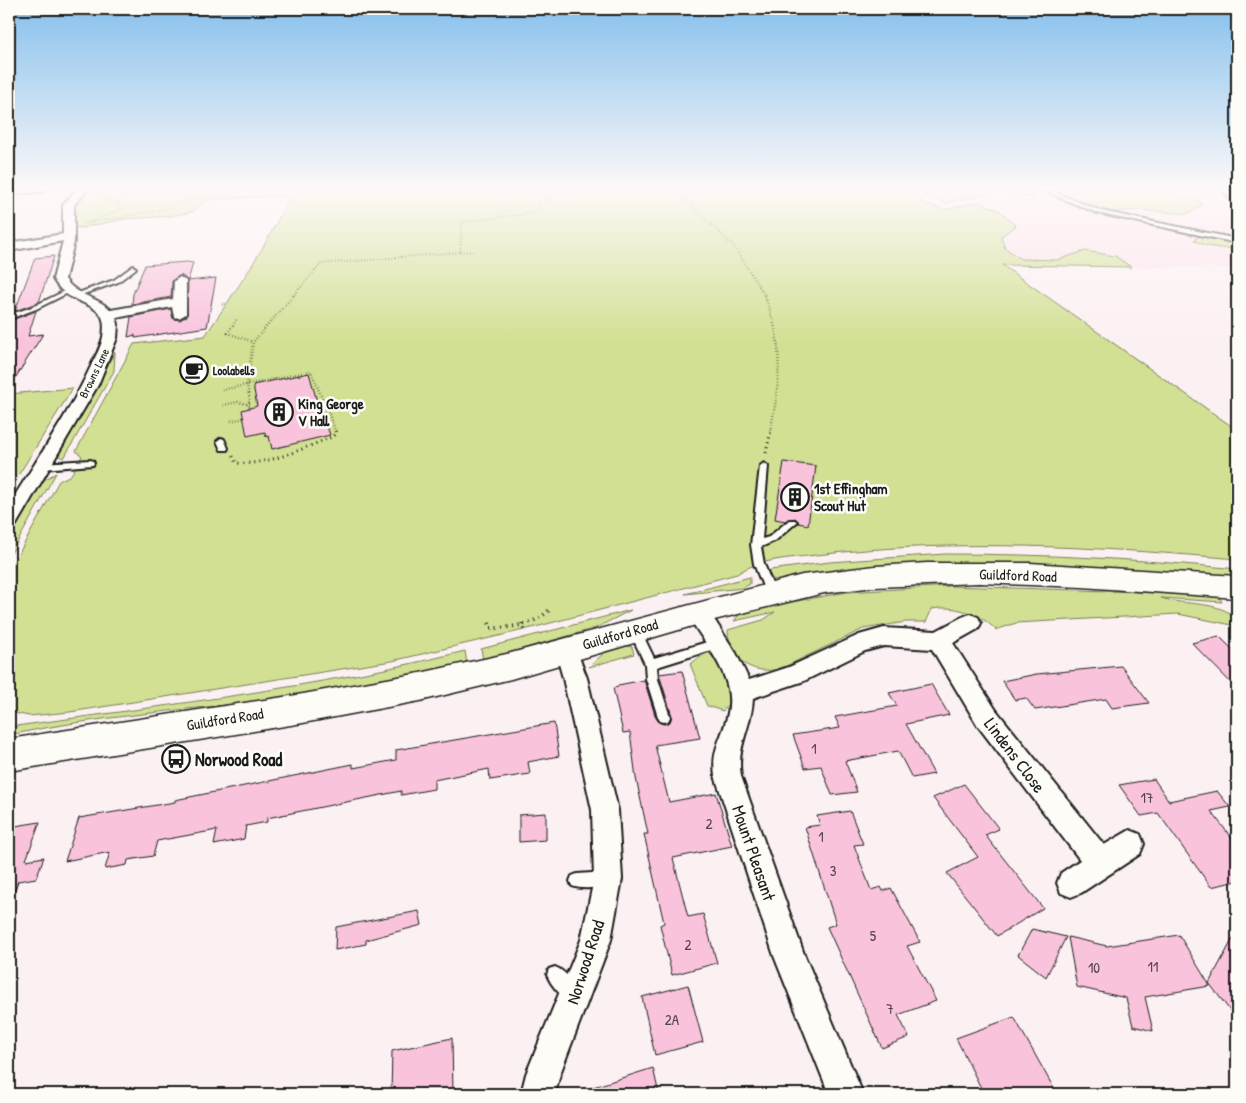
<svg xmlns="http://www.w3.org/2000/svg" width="1246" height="1103" viewBox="0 0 1246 1103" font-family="'Patrick Hand',sans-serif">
	<rect width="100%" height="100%" fill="#fcf1f2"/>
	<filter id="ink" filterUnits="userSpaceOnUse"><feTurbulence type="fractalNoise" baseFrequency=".02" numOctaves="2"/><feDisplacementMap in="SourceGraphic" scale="10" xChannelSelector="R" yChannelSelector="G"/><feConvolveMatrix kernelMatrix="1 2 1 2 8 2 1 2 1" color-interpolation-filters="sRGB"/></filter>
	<g filter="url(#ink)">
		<polygon fill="#fbe3eb" points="872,189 1237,189 1237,268 1001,265"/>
		<g fill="#d2e093" stroke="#777e58">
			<path d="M92,189h833l-7,7 4,7 22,7 34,-8 21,8 17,16 -15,10 4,12 16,11 36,1 28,-9 30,5 16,11 -129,-2 235,165v129c-137,-12 -284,-21 -420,-4 -26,3 -59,4 -80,19l-213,56 -132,31 -322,51 -41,4 -20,-4v-141l50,-90 12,-6 11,-19 -6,-5 58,-107 71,-8c30,-45 63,-90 84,-140l-82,3 -14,13 -23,4 -45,3 -44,9 -8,-1 -1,-13 3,-13z"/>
			<polygon points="941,189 983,189 992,192 945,203 923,193"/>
			<polygon points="990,189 1024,189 1033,193 1033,198"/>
			<polygon points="1078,189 1215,189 1211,192 1193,189 1182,191 1183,197 1199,201 1202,205 1187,214 1138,210 1112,212 1072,200 1067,195"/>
			<path d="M1199,236c13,1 29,2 38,12 -16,1 -29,0 -43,-8z"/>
			<polygon points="115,352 114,371 64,458 56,455"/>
			<polygon points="73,388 9,490 9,394"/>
			<polygon points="56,473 9,557 9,537 42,481"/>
			<path d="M945,554c98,0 195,5 292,15v9l-34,-3 -421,6 -10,-2 -4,-6 2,-3 60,-8z"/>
			<polygon points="750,577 750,584 743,588 685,594"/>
			<path d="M950,586l253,8 16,3 3,5 -61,-4c25,8 55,2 76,20v8l-59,-12 -162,9 -20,7c-16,-17 -42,-25 -64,-21l-6,13h-20l-43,7 -83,40c-29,6 -51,-9 -52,-39l35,-10 12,-8 -41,9 8,-10 105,-19z"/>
			<polygon points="631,610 596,628 483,660 481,649"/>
			<polygon points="625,645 632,647 634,654 589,667 606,651"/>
			<path d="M465,651l2,13c-63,14 -127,26 -191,35 -89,11 -179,17 -267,36v-8c151,-21 307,-39 456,-76z"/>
			<path d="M708,652c14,12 22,28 26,46l-11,13 -16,-5 -17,-42z"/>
		</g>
		<g fill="#f9c3dc" stroke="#1c1c1c">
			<polygon points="54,256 39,302 15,311 35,258"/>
			<polygon points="187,262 193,263 188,281 216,278 207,327 135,338 135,335 128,337 131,317 171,309 174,319 180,320 187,316 188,281 181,275 172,281 171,297 132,304 133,294 145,265"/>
			<polygon points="36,311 28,336 43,334 9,388 9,328 12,320"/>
			<polygon points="309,373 320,412 322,411 330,435 272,449 269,436 266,437 265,432 247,436 242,410 257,406 253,385"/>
			<polygon points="784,462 816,466 808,525 798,523 795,518 785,521 775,519"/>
			<polygon points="1219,636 1237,654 1237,689 1192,643"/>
			<polygon points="1121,666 1149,703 1112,708 1106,699 1035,710 1026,698 1015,700 1002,681 1037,674"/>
			<polygon points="682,671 700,738 655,745 669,802 716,793 732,846 673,858 688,917 703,914 717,963 672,975 660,925 664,923 644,834 648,834 636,778 630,732 623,733 613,688 618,687 618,685 644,680 656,718 660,723 664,724 670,722 672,716 659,674"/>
			<polygon points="931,684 949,715 906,724 934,774 912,778 898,751 845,761 857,792 832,795 821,766 805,768 793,735 840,728 835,717 897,706 889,693"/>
			<polygon points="554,723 559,756 528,762 530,774 490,780 489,769 434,780 434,789 401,795 401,791 267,818 267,822 246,826 244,839 214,845 217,830 157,841 153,856 128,860 127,865 105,869 110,852 65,861 79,818 175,802 175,800 353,764 353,768 396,760 396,750"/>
			<polygon points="1154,779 1169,801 1217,791 1230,807 1211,811 1237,845 1237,881 1211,887 1158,813 1141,816 1119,785"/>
			<polygon points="964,784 999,829 985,835 1043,908 997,936 947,873 978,857 933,798"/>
			<polygon points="850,811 863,844 854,845 871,890 881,887 883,891 891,888 920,942 907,946 936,1001 898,1015 909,1037 882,1048 827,927 836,924 805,827 820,825 817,816"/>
			<polygon points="546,813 546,840 519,842 519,815"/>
			<polygon points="40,822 26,860 44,857 36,878 18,881 11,901 9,901 9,827"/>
			<polygon points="419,911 422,925 366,940 366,944 335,950 336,927"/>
			<polygon points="1032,929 1066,937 1046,977 1018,955"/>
			<polygon points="1237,931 1237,1020 1209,983"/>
			<polygon points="1179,935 1210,986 1145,997 1153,1031 1133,1026 1126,998 1077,987 1068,937 1107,946"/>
			<polygon points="688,985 703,1042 655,1055 642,997"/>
			<polygon points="1014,1017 1057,1094 984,1094 956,1038"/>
			<polygon points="452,1038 453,1094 391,1094 392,1051"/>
			<polygon points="653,1068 659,1094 584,1094 584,1090"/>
		</g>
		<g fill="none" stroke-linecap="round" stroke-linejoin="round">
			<defs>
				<g id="service">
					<polygon points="1040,189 1047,189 1101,211 1237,239 1237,243 1097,213"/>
					<polygon points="1222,189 1226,189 1237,201 1237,206 1235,205"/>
					<polygon points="133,266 136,268 135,269 118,282 78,296 73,295 114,280"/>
					<polygon points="67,290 72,291 36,309 9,319 9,315 32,307"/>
					<polygon points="221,438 224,439 228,448 227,450 221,450 217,441"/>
					<polygon points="90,460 93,461 94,463 93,465 42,469 38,466 42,463"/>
					<polygon points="764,463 768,466 762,539 769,537 789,520 795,520 797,522 775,541 761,547 764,564 776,594 775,597 767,597 766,594 754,564 751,545 760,466"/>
					<polygon points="635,626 639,627 654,658 717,639 721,641 723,644 721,647 657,667 658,679 670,717 668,721 664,722 660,721 658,717 646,679 645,664 629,630 631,627"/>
					<path d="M607,872l5,2 2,5 -2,5c-10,4 -30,6 -40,2l-2,-5 2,-5 5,-2z"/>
					<path d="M555,967c10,4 20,16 24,26l-2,6 -6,2c-10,-4 -20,-16 -24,-26l2,-6z"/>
				</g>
				<g id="minor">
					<polygon points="9,189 47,189 42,192 9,194"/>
					<path d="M77,189h11l-14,16v37l-9,37c11,17 33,18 46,31l62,-11 1,-18 6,-4 6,4v33l-7,4 -5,-1 -2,-10 -56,11 2,6 -1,14 -19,47 -82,140 -7,2v-22c28,-46 60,-91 82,-139 4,-9 10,-19 12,-29 1,-7 2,-16 -2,-22 -12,-16 -34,-11 -48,-36l10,-38 -54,10v-8l54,-9v-29z"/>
					<path d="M698,605l8,2 30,46 13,27 40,-13 70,-32 25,-7 52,3 26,-14 8,-3 8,3 3,6 -3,6 -25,14 43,67 108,135 26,-15 10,4 4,10 -4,10 -59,39 -10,4 -10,-4 -4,-10 4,-10 19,-13 -102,-134 -46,-77 -48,-3 -19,5 -61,30 -51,17c-1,29 -17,48 -12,78l63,178 59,140h-34l-55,-138 -59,-180c-4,-28 8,-38 13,-63 8,-38 -24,-68 -41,-100l3,-6z"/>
					<polygon points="566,641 574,644 587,678 618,810 622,879 611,940 560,1074 555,1094 521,1094 526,1074 581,940 594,879 592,810 563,678 555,650 558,644"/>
				</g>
				<polygon id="primary" points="927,563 1030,563 1237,576 1237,598 1082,587 979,583 875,587 824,593 706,622 511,679 420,701 303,723 9,771 9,739 303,694 420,673 511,653 802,575 875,566"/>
			</defs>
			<use href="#service" stroke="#1c1c1c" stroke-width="4"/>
			<use href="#minor" stroke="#1c1c1c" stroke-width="4"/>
			<use href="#primary" stroke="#1c1c1c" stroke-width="3"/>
			<g stroke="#1c1c1c" stroke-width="2" stroke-dasharray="0.5 2.5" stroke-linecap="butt">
				<polyline points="675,189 735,248 765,296"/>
				<polyline points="99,191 176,192 220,189"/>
				<polyline points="97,195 116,203 122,209"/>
				<polyline points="116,203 136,190"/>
				<polyline points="90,222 124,208"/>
				<polyline points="84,224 160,210 213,190"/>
				<polyline points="460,252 474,251"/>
				<polyline points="293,296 321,264 460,252 462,222 534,213 542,201 565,189"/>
			</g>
			<g stroke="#1c1c1c" stroke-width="2.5" stroke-dasharray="0.5 2.5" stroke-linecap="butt">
				<path d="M764,295c21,45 16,90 6,137"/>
				<polyline points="222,305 227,303"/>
				<polyline points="236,320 228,333 253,342"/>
				<polyline points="222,390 311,371 336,432"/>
				<polyline points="223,405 238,402 252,405"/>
				<polyline points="249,407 247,405 250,401 247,385 253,342 294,295"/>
				<polyline points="231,421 244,418"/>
			</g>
			<g stroke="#1c1c1c" stroke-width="3" stroke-dasharray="1 4" stroke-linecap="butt">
				<polyline points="766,453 771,431"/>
				<path d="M233,456l3,7c32,3 67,-15 96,-26l4,-4 -1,-2"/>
			</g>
			<g stroke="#1c1c1c" stroke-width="4" stroke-dasharray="1 4.5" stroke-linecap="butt">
				<path d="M489,623l2,5c20,0 44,-3 58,-18"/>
				<polyline points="522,623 525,633"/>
			</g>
			<use href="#service" fill="#fdfcf7" fill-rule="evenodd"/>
			<use href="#minor" fill="#fdfcf7" fill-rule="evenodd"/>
			<use href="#primary" fill="#fdfcf7" fill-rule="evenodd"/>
		</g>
	</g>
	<linearGradient id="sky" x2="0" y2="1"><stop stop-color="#86c0ed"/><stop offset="0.55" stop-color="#fef9f9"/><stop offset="1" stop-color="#fef9f9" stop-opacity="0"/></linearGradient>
	<rect width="1246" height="343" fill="url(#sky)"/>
	<defs>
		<symbol id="cafe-ring" viewBox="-11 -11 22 22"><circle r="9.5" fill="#fdfcf7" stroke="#1c1c1c" stroke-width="1.5"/><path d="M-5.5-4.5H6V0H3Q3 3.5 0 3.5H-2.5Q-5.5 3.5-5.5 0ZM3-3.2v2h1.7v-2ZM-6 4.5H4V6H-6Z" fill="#1c1c1c"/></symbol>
		<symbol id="building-ring" viewBox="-11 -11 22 22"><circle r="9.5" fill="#fdfcf7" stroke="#1c1c1c" stroke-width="1.5"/><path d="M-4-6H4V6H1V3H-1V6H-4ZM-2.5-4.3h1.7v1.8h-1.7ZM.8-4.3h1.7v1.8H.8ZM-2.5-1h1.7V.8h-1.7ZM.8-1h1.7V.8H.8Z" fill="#1c1c1c"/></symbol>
		<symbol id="bus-ring" viewBox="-11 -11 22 22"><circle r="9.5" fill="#fdfcf7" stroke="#1c1c1c" stroke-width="1.5"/><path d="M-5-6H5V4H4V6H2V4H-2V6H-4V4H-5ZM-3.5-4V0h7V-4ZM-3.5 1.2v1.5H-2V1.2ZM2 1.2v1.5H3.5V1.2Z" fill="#1c1c1c"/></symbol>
	</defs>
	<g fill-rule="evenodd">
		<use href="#cafe-ring" x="178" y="354" width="32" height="32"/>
		<use href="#building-ring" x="263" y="396" width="32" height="32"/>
		<use href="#building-ring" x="779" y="481" width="32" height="32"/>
		<use href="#bus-ring" x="160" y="743" width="32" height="32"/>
	</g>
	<g text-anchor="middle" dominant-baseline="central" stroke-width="5" stroke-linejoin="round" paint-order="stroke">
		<g font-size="12" font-weight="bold" fill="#1c1c1c" stroke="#fdfcf7" text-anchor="start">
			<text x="213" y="370">Loolabells</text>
		</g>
		<g font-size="12" fill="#1c1c1c" stroke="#fdfcf7">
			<text transform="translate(94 373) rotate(-64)">Browns Lane</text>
		</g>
		<g font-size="15" font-weight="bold" fill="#1c1c1c" stroke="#fdfcf7" text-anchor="start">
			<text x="298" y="403">King George<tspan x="298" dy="17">V Hall</tspan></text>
			<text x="814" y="488">1st Effingham<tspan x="814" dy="17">Scout Hut</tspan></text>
		</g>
		<g font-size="15" fill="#1c1c1c" stroke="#fdfcf7">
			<text transform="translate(1018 575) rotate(2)">Guildford Road</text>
			<text transform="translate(620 634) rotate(-16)">Guildford Road</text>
			<text transform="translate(225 719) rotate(-9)">Guildford Road</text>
		</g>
		<g font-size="15" fill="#53464c">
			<text x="814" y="748">1</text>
			<text x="1147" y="797">17</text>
			<text x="709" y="823">2</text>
			<text x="821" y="836">1</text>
			<text x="833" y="870">3</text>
			<text x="873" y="935">5</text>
			<text x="688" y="944">2</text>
			<text x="1153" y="966">11</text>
			<text x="1094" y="967">10</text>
			<text x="890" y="1008">7</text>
			<text x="672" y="1019">2A</text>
		</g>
		<g font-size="18" fill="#1c1c1c" stroke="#fdfcf7">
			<text transform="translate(1015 755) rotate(53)">Lindens Close</text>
			<text transform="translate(754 853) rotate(71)">Mount Pleasant</text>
			<text transform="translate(585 962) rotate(-72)">Norwood Road</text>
		</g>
		<g font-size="18" font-weight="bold" fill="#1c1c1c" stroke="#fdfcf7" text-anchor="start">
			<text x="195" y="759">Norwood Road</text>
		</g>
	</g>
	<rect width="1246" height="1103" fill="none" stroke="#fdfcf7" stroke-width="30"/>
	<rect x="15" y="15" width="1216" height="1073" fill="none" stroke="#1c1c1c" stroke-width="2" filter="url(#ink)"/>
</svg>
